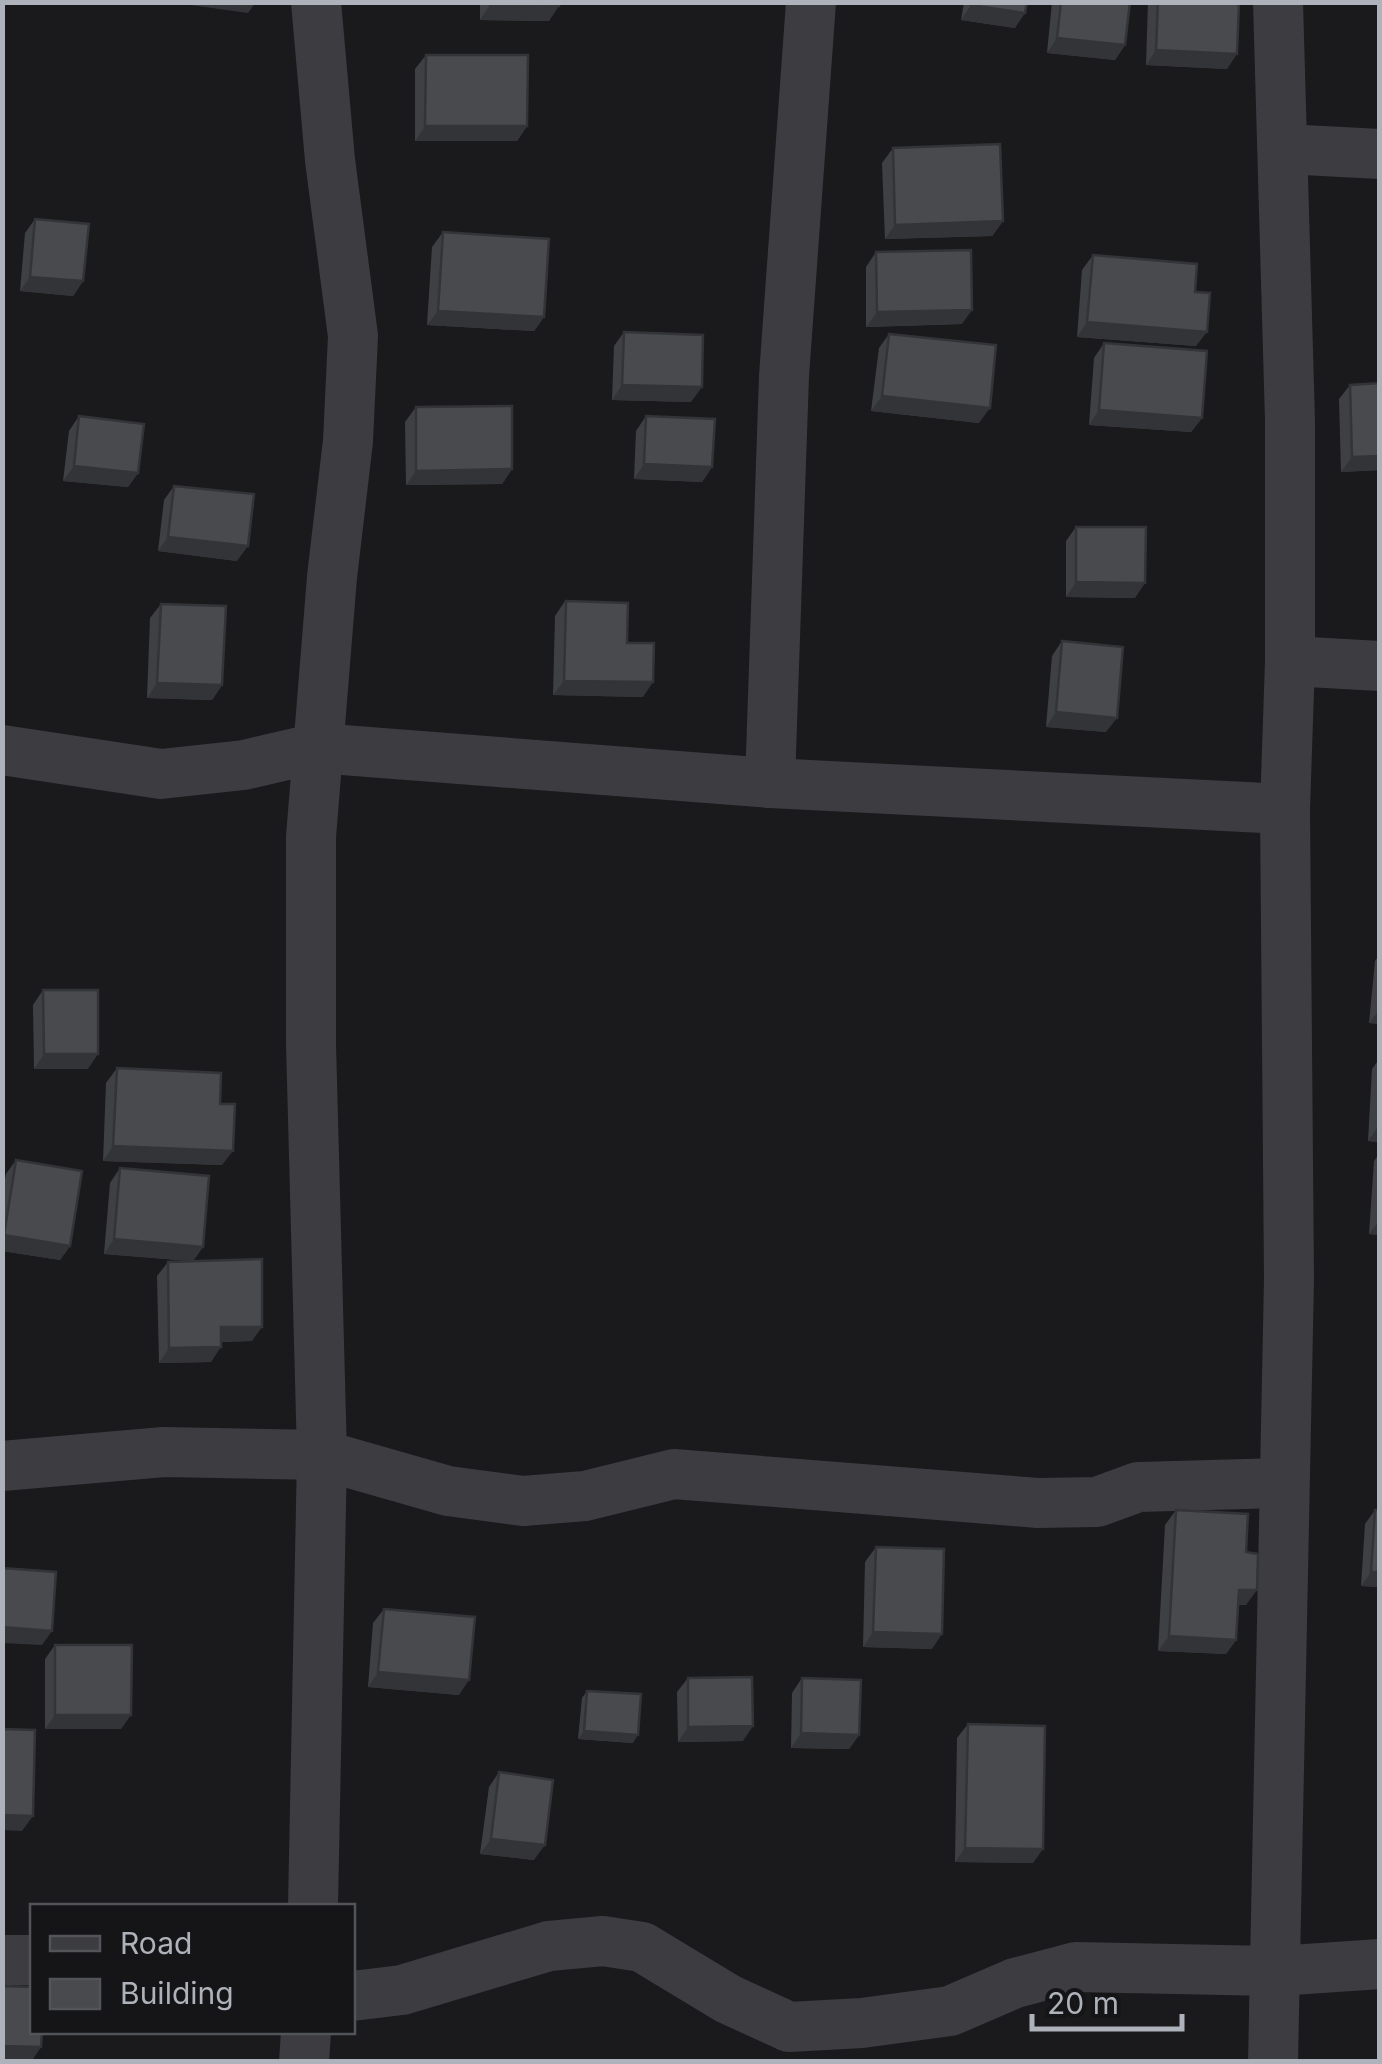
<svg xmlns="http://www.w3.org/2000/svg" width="1382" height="2064" viewBox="0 0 1382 2064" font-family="Inter,sans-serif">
	<rect width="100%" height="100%" fill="#1a1a1c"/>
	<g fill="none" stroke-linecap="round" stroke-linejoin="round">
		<g stroke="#3c3c41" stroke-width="50">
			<polyline points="1284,149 1380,154"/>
			<polyline points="1290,661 1380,666"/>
			<polyline points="2,750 161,774 244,765 317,748 770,783 1285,809"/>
			<polyline points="770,783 784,376 811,2"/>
			<polyline points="2,1466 164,1452 322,1455 448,1491 523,1501 585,1496 674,1474 1038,1503 1097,1502 1138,1487 1282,1483"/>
			<polyline points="313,1906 322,1455 311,1044 311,837 332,577 348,441 353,336 330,160 316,2"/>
			<polyline points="2,1960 32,1960"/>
			<polyline points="352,1996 402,1990 549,1946 603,1941 642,1947 728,1999 789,2027 862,2023 950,2011 1015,1983 1076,1967 1277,1971 1380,1964"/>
			<polyline points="304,2062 306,2032"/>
			<polyline points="1273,2062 1289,1279 1285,809 1290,661 1290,421 1278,2"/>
		</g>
	</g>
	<g fill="#3f4043">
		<polygon points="480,2 559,2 549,21 480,20"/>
		<polygon points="964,2 1027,2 1015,28 961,20"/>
		<polygon points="1052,2 1130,2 1125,45 1115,60 1047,53"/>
		<polygon points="1148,2 1239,2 1227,69 1146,65"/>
		<polygon points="426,55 527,126 517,141 415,141 415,69"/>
		<polygon points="893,148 1003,221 992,236 885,239 882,163"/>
		<polygon points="35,219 83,281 73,296 20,291 25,233"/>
		<polygon points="443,232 544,317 534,331 427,325 432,247"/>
		<polygon points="876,252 962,324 866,327 866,267"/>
		<polygon points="1093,255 1195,292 1196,346 1077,337 1082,270"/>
		<polygon points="624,332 691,402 612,400 614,346"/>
		<polygon points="889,334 979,423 871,411 879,348"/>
		<polygon points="1104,343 1202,418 1191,432 1089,425 1094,358"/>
		<polygon points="1380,383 1380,470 1341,472 1339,399 1350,385"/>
		<polygon points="416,407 512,469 502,484 406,485 405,422"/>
		<polygon points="79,416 138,473 128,487 63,481 69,431"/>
		<polygon points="646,416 712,467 702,482 634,479 636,431"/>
		<polygon points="174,486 237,561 158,551 164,500"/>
		<polygon points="1076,527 1135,598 1066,597 1066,541"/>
		<polygon points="565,601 627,643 643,697 553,695 555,616"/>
		<polygon points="161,604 222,685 212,700 147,698 150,618"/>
		<polygon points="1062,641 1106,732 1046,727 1052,656"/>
		<polygon points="1380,954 1380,1024 1369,1023 1375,961"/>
		<polygon points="43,990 88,1069 34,1069 33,1005"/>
		<polygon points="1380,1058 1380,1142 1368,1141 1372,1069"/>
		<polygon points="117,1068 220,1104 222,1165 103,1161 106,1083"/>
		<polygon points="1380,1153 1380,1235 1369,1234 1374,1161"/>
		<polygon points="16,1160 70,1246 60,1260 2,1251 2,1196 6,1174"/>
		<polygon points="120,1168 203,1247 193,1261 252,1341 221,1342 211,1362 159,1363 157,1276 168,1262 190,1261 104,1254 110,1183"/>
		<polygon points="1176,1510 1246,1552 1246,1605 1238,1605 1236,1640 1226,1654 1158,1651 1165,1525"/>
		<polygon points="1375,1510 1380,1510 1380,1587 1361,1586 1365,1524"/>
		<polygon points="876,1547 932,1649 863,1647 865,1562"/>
		<polygon points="384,1609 459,1695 368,1687 373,1623"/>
		<polygon points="55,1645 121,1729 45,1729 45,1659"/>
		<polygon points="688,1678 743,1741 678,1742 677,1692"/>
		<polygon points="802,1678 859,1735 849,1749 791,1748 792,1693"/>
		<polygon points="587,1691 633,1743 578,1739 582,1698"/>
		<polygon points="968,1724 1033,1863 955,1862 957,1738"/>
		<polygon points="499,1772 534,1860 480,1854 489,1787"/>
	</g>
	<g fill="#333437">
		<polygon points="169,2 256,2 248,13"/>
		<polygon points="490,5 559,6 549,21 480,20"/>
		<polygon points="971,5 1025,13 1015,28 961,20"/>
		<polygon points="1057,38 1125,45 1115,60 1047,53"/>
		<polygon points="1156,50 1237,54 1227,69 1146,65"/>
		<polygon points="425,126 527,126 517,141 415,141"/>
		<polygon points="1003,221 992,236 885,239 895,225"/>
		<polygon points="30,277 83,281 73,296 20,291"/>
		<polygon points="972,310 962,324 866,327 877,312"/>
		<polygon points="438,311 544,317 534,331 427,325"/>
		<polygon points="1087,322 1207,332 1196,346 1077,337"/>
		<polygon points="622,385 702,387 691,402 612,400"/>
		<polygon points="882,396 990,408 979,423 871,411"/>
		<polygon points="1099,410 1202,418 1191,432 1089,425"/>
		<polygon points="1380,456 1380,470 1341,472 1352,457"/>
		<polygon points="644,464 712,467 702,482 634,479"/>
		<polygon points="74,466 138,473 128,487 63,481"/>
		<polygon points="512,469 502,484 406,485 416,471"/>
		<polygon points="168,537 248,546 237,561 158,551"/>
		<polygon points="1076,582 1145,583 1135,598 1066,597"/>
		<polygon points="564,681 653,682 643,697 553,695"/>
		<polygon points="157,683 222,685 212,700 147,698"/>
		<polygon points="1056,712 1117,718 1106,732 1046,727"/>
		<polygon points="1380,1009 1380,1024 1369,1023"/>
		<polygon points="44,1054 98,1054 88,1069 34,1069"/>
		<polygon points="1378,1127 1380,1142 1368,1141"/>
		<polygon points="113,1146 233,1151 222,1165 103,1161"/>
		<polygon points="1380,1220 1380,1235 1369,1234"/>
		<polygon points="4,1235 70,1246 60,1260 2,1251"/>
		<polygon points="114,1239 203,1247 193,1261 104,1254"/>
		<polygon points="221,1327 262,1327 252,1341 211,1342"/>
		<polygon points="221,1347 211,1362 159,1363 169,1348"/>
		<polygon points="1371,1572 1380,1572 1380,1587 1361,1586"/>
		<polygon points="1239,1590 1257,1590 1246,1605 1229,1604"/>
		<polygon points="2,1627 52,1631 42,1645 2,1643"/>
		<polygon points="873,1632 942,1634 932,1649 863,1647"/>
		<polygon points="1169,1636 1236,1640 1226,1654 1158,1651"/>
		<polygon points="378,1672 469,1680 459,1695 368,1687"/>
		<polygon points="55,1715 131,1715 121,1729 45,1729"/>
		<polygon points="753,1726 743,1741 678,1742 688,1727"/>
		<polygon points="584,1731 638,1735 633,1743 578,1739"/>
		<polygon points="801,1733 859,1735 849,1749 791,1748"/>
		<polygon points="2,1815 33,1816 22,1831 2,1830"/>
		<polygon points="491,1839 545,1845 534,1860 480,1854"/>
		<polygon points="965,1848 1043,1849 1033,1863 955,1862"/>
		<polygon points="2,2046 41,2047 31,2062 2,2061"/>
	</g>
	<g fill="#494a4e" stroke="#333437" stroke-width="2.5">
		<polygon points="490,2 559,2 559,6 490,5"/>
		<polygon points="972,2 1027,2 1025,13 971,5"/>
		<polygon points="1061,2 1130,2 1125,45 1057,38"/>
		<polygon points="1158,2 1239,2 1237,54 1156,50"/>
		<polygon points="426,55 528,55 527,126 425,126"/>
		<polygon points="1000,144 1003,221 895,225 893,148"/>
		<polygon points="35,219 89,224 83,281 30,277"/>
		<polygon points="443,232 549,239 544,317 438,311"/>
		<polygon points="971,250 972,310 877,312 876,252"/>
		<polygon points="1093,255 1197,264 1195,292 1210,293 1207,332 1087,322"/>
		<polygon points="624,332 703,335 702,387 622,385"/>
		<polygon points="889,334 996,345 990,408 882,396"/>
		<polygon points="1104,343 1207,351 1202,418 1099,410"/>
		<polygon points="1380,383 1380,456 1352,457 1350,385"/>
		<polygon points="512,406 512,469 416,471 416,407"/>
		<polygon points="79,416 144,424 138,473 74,466"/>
		<polygon points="646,416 715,419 712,467 644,464"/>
		<polygon points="174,486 254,494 248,546 168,537"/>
		<polygon points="1076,527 1146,527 1145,583 1076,582"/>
		<polygon points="566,601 628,603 627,643 654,643 653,682 564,681"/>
		<polygon points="161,604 226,606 222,685 157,683"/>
		<polygon points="1062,641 1123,647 1117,718 1056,712"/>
		<polygon points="43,990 98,990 98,1054 44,1054"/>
		<polygon points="117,1068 221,1073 220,1104 235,1104 233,1151 113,1146"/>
		<polygon points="16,1160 82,1171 70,1246 4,1235"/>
		<polygon points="120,1168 209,1176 203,1247 114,1239"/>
		<polygon points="262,1259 262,1327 221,1327 221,1347 169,1348 168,1262"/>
		<polygon points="1176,1510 1248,1514 1246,1552 1258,1554 1257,1590 1239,1590 1236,1640 1169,1636"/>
		<polygon points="1375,1510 1380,1510 1380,1572 1371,1572"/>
		<polygon points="876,1547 944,1549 942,1634 873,1632"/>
		<polygon points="2,1568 56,1572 52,1631 2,1627"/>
		<polygon points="384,1609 475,1617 469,1680 378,1672"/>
		<polygon points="55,1645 132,1645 131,1715 55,1715"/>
		<polygon points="752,1677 753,1726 688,1727 688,1678"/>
		<polygon points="802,1678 861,1680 859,1735 801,1733"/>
		<polygon points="587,1691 641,1694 638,1735 584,1731"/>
		<polygon points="968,1724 1045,1726 1043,1849 965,1848"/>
		<polygon points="2,1729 35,1730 33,1816 2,1815"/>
		<polygon points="499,1772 553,1780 545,1845 491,1839"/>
		<polygon points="2,1986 32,1987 32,2032 42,2032 41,2047 2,2046"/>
	</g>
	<rect width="1382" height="2064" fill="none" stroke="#aeb2ba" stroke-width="10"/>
	<rect x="30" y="1904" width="325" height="130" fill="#151517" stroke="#525458" stroke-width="2.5"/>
	<rect x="50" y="1936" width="50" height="15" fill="#3c3c41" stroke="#525458" stroke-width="2.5"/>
	<text x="120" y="1954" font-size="30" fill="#aeb2ba">Road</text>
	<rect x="50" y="1979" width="50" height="30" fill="#494a4e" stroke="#525458" stroke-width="2.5"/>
	<text x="120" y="2004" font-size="30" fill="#aeb2ba">Building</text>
	<path d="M1032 2014v15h150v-15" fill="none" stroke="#aeb2ba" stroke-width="5"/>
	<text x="1047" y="2014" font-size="30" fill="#aeb2ba" stroke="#151517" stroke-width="8" paint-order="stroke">20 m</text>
</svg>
